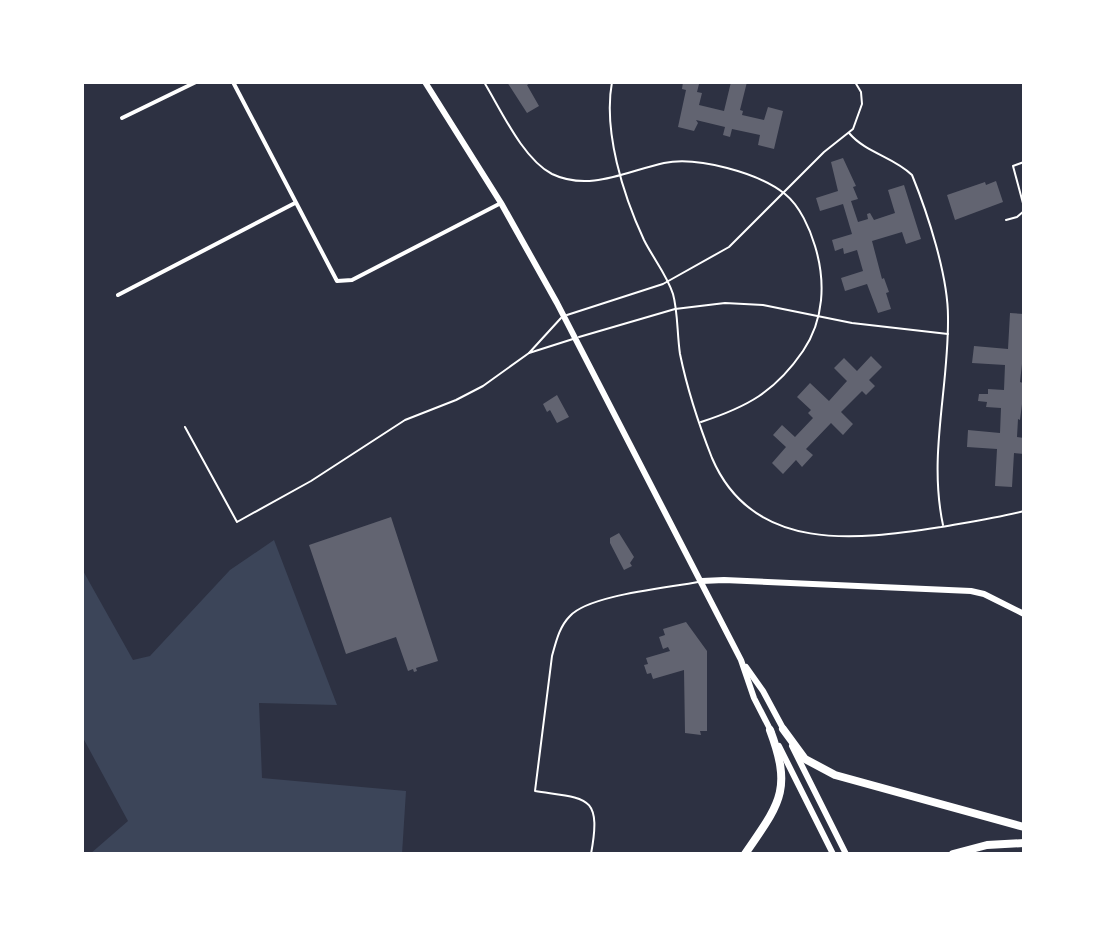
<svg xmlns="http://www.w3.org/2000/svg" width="1106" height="936" viewBox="0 0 1106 936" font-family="Karla,sans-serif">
	<rect width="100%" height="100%" fill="#2d3142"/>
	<polygon fill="#3c4559" points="274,540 337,705 259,703 262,778 406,791 402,854 90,854 128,821 82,736 82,569 133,660 150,656 230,570"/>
	<g fill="#626471">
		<polygon points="507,82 532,82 527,85 539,106 527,113"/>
		<polygon points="683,82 699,84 697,92 702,93 699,105 724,111 731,82 747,82 740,110 743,111 742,115 764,120 768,107 783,111 774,149 758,145 760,135 732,129 730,137 723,135 725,127 696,120 698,123 694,131 678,127 686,90 682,89"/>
		<polygon points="843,158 856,186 853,187 858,199 851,201 858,222 868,219 867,214 870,213 874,220 895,213 888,190 904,185 921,239 906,244 902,232 872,241 882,279 884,278 889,292 886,293 891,309 878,313 867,284 845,291 841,278 863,271 857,250 844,254 843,248 835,251 832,240 852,234 843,204 820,211 816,198 838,191 831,162"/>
		<polygon points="996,181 1003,202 955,220 947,195 985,182 986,185"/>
		<polygon points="1010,313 1024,314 1024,364 1022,364 1020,382 1023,383 1024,404 1022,404 1020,420 1018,419 1017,437 1024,438 1024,454 1014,453 1012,487 995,486 997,449 967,447 968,430 1000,433 1001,408 986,407 987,402 978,401 979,394 988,394 988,389 1004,390 1005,365 972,363 974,346 1008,349"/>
		<polygon points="871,356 882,367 869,380 875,386 866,395 862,391 841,412 853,424 843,435 831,423 806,449 813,455 802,467 796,460 783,474 772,463 786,447 773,435 782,425 795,437 813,418 808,413 811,410 797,397 810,383 829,401 847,381 834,368 844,358 857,371"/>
		<polygon points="557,395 569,417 557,423 550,410 547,412 543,404"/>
		<polygon points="391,517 438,661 416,668 417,671 414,672 413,669 408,671 396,637 346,654 309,545"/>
		<polygon points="619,533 634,557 630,563 632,566 624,570 610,543 610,538"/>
		<polygon points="686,622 707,651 707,731 700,731 701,735 685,733 684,670 653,679 651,673 647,674 644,665 648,664 646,658 670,651 668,647 663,649 659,637 665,635 663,629"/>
	</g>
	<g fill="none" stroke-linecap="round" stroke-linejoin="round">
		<g stroke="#fff" stroke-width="2">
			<path d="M484,82c17,28 39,77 68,92 38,18 75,-3 112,-11 33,-7 95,10 121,31 15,12 25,35 30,52 11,36 9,74 -12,105 -28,41 -56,56 -102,71"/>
			<path d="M612,82c-9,49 11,113 32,158 9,18 23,35 29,54 5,18 4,40 7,60 7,34 19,71 32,104 41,96 145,82 229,69 28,-5 55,-9 83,-16"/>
			<path d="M849,133c17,20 45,24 63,42 16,39 36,101 36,142 1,71 -20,138 -5,208"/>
			<polyline points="1024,162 1013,166 1024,207"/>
			<polyline points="1006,220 1017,217 1024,211"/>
			<polyline points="567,315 663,284 729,247 824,152 853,129 862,104 861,92 855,82"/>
			<polyline points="561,318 529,353 573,339"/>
			<polyline points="579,337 675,309 725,303 763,305 852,323 948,334"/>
			<polyline points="185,427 237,522 311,481 405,420 456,400 483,386 529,353"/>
			<path d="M591,854c11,-60 -4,-55 -56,-63l17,-135c4,-14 7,-29 18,-40 19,-21 97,-28 128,-34"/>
		</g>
		<g stroke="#fff" stroke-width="4">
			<polyline points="233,82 337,281 352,280 501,203"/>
			<polyline points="122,118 196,82"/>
			<polyline points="118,295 295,203"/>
		</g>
		<g stroke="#fff" stroke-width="6">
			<polyline points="425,82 501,203 557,303 741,660 754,698 772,733"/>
			<polyline points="702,581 724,580 971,591 984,594 1024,614"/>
			<polyline points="746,667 763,691 785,732"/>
			<polyline points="779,746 833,854"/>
			<polyline points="792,746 846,854"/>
		</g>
		<g stroke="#fff" stroke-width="8">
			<polyline points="783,729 805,759 835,775 1024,827"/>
			<path d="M745,854c34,-50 48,-63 25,-124"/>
			<polyline points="953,854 987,845 1024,843"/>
		</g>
	</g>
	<rect width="1106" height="936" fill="none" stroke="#ffffff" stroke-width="168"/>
</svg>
